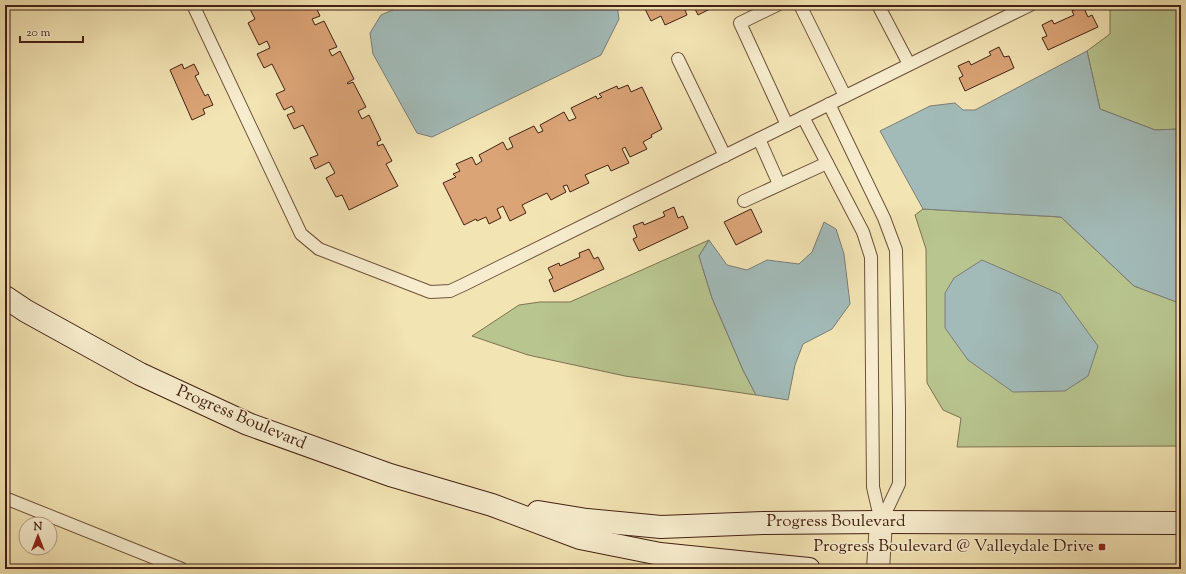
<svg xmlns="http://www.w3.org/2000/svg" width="1186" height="574" viewBox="0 0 1186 574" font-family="'Sorts Mill Goudy',serif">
	<rect width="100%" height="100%" fill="#f3e4b4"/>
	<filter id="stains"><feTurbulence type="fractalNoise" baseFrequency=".005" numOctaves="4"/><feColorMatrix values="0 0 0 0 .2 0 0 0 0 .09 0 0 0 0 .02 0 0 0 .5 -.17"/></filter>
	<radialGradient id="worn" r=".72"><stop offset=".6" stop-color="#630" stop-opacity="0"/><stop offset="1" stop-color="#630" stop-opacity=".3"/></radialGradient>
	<g fill="#b8c58f" stroke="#7d7350">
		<polygon points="1120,5 1181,5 1181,129 1155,130 1100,109 1087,51 1110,34 1110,10"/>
		<polygon points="923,209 1061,217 1134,286 1180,303 1181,304 1181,446 957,447 961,418 943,410 927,383 926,249 915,215"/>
		<polygon points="709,240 699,256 712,298 743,370 756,395 625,376 528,355 472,336 519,305 540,302 570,302"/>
	</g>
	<g fill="#a2bbb9" stroke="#7c7d76">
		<polygon points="404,5 617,5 619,19 601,55 432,137 417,133 373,54 370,33 381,15"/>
		<polygon points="1087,51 1100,109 1155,130 1181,129 1181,304 1179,303 1134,286 1061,217 923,209 880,131 930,106 955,103 963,110 975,110"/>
		<polygon points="824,222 836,229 844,254 850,304 832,329 803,344 795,365 788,400 756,395 743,370 712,298 699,256 709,240 727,265 747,270 767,260 799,264 812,252"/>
		<polygon points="982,260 1060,294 1098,346 1088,376 1065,391 1013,392 968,360 945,328 945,293 954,278"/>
	</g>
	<g fill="#dba477" stroke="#422112">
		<polygon points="248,5 315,5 320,16 312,19 315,25 324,21 337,47 329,50 332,56 340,51 354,79 347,83 348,84 353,82 366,107 358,111 362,119 369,115 381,140 377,142 378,146 383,144 392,161 386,164 398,186 349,210 342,195 336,197 326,178 335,173 329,162 315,169 310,158 318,155 303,125 294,129 287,115 295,112 292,106 284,110 276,94 285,90 272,64 264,68 257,54 270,48 267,41 259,45 248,23 255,19"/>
		<polygon points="643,5 683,5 687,15 665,25 661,16 651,21"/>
		<polygon points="693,5 718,5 698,15"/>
		<polygon points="1083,6 1088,17 1092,15 1098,27 1048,50 1042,38 1047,36 1042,25 1052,20 1054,24 1074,15 1072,11"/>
		<polygon points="999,47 1004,57 1009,56 1014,68 965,91 959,78 963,76 958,66 969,61 971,65 991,55 989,52"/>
		<polygon points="182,64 184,69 194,64 199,74 195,76 205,96 208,94 213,105 203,109 205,114 192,120 170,70"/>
		<polygon points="628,85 631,92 642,87 662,129 651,135 652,137 643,142 647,149 630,157 625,147 622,149 629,163 611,171 608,165 585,175 589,183 570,192 567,185 563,186 566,192 551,200 547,193 522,205 526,213 510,221 503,206 497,209 501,218 489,224 486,217 477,221 476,219 464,225 443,183 456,177 453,174 460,171 456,164 472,157 476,165 482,161 479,155 503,142 507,150 513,147 509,138 534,126 538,133 543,131 540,125 564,112 569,121 576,118 571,108 596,96 597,99 602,97 599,94 617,86 618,89"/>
		<polygon points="674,207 678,218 683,216 688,228 639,251 633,239 637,237 633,226 643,222 644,225 665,216 663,212"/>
		<polygon points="751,209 762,232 736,245 724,222"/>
		<polygon points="589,249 594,259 598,257 604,269 554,292 549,280 553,278 548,268 559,263 560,266 580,257 579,253"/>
	</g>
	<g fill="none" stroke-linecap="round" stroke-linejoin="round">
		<defs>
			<g id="lane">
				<polyline points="193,5 301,234 319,249 430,292 450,291 463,285 1030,5"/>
				<polyline points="777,5 740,23 787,125"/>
				<polyline points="800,5 845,96"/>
				<polyline points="878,5 909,64"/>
				<polyline points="678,59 725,156"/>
				<polyline points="829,104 884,218 896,250 899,409 899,484 881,522"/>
				<polyline points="803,117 863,232 871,257 873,487 881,522"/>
				<polyline points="759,139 779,184"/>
				<polyline points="744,201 827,163"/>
				<polyline points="5,498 182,569"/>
			</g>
			<polyline id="street" points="878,569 881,522"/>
			<g id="secondary">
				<polyline points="5,297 26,311 140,374 248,424 390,475 492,505 580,538 660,554 809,569"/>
				<polyline points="538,512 587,520 661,527 763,523 881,522 1181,523"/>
			</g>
		</defs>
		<use href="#lane" stroke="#6e523a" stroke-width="14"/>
		<use href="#street" stroke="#6e523a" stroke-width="24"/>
		<use href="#secondary" stroke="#422112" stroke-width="24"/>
		<use href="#lane" stroke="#f7edce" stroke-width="12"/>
		<use href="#street" stroke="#f7edce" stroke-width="22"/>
		<use href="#secondary" stroke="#f7edce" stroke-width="22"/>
	</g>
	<rect fill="#8f2418" stroke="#f7edce" stroke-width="1.5" x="1098" y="543" width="8" height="8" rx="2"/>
	<g text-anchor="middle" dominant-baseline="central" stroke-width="3" stroke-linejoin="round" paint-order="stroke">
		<g font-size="17" fill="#422112" stroke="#f7edce">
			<text transform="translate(241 418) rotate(23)">Progress Boulevard</text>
			<text x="836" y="522">Progress Boulevard</text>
		</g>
		<g font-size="17" fill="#422112" stroke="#f7edce" text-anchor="end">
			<text x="1094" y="547">Progress Boulevard @ Valleydale Drive</text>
		</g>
	</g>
	<rect width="1186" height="574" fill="none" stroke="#f3e4b4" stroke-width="20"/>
	<rect x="6" y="6" width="1174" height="562" fill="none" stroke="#422112" stroke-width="2"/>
	<rect x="10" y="10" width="1166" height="554" fill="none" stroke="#422112"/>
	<g transform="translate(38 536)"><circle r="19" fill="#f7edce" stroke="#af9b83"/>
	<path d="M0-3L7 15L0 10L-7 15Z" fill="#8f2418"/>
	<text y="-6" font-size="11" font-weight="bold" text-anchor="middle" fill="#422112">N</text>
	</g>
	<path d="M20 36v6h63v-6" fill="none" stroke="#422112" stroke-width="2"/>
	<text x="26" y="36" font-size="12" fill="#422112" stroke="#f7edce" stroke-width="3" paint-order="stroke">20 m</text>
	<rect width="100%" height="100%" filter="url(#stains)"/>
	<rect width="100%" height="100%" fill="url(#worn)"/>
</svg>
